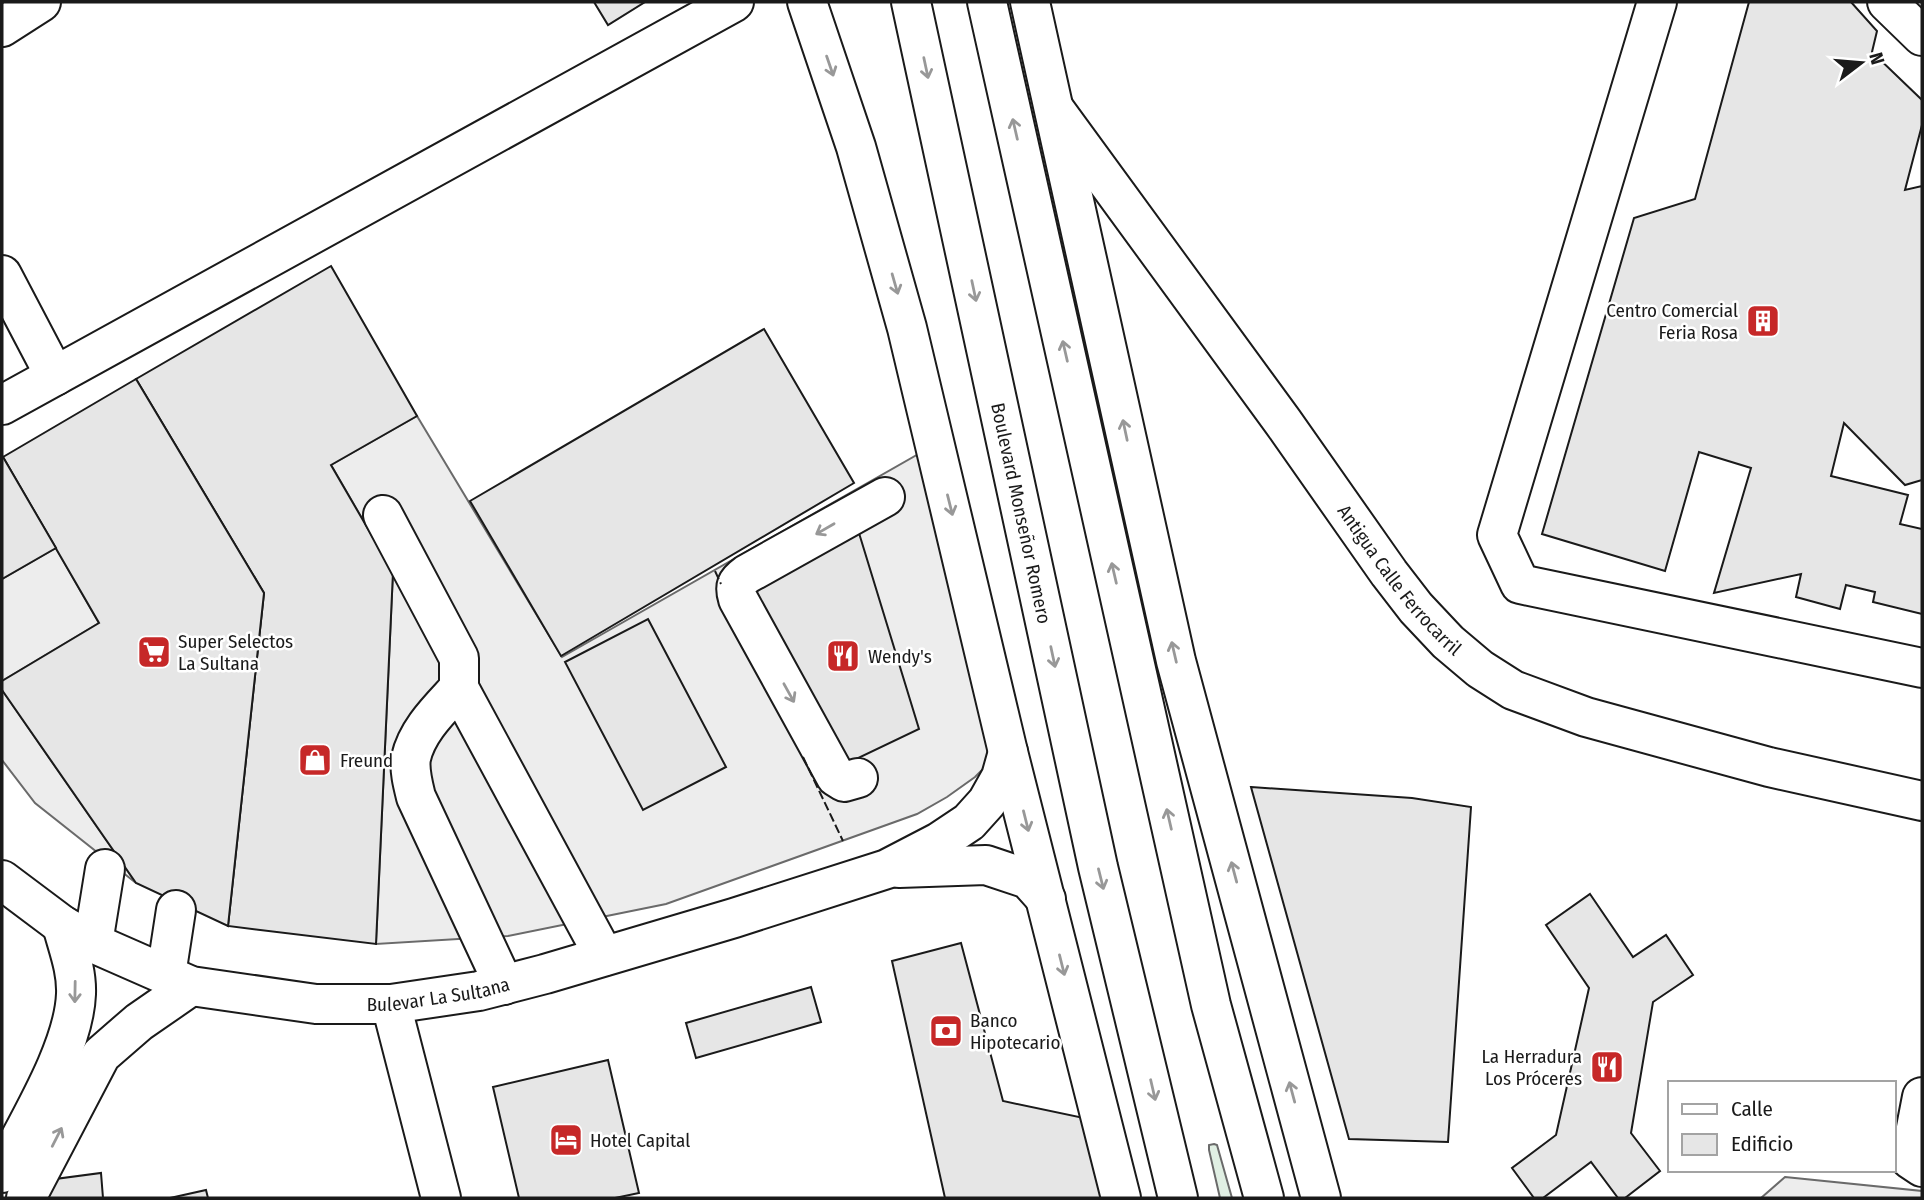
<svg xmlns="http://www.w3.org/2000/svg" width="1924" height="1200" viewBox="0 0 1924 1200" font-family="'Fira Sans Condensed',sans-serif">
	<rect width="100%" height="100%" fill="#fff"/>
	<polygon fill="#e0efe3" stroke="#6a6a6a" stroke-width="2" points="1214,1144 1217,1145 1232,1198 1220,1198 1209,1150 1209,1145"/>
	<g fill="#ededed" stroke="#6a6a6a" stroke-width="2">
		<polygon points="417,416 562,657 929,448 991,722 989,763 975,777 947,797 917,814 666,904 508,936 376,944 393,572 331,465"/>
		<polygon points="56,548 99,623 2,681 2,579"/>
		<polygon points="2,690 136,883 35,803 2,760"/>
		<polygon points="1785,1177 1922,1191 1922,1198 1761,1198"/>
	</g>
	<g fill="#e6e6e6" stroke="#1a1a1a" stroke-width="2">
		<polygon points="594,2 645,2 608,25"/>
		<polygon points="1749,2 1851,2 1877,31 1872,52 1922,100 1922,125 1905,190 1922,186 1922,480 1905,485 1844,423 1831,476 1908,495 1900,524 1922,529 1922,614 1873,602 1875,592 1846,585 1840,609 1796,597 1801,574 1714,593 1751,468 1699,452 1665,571 1542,534 1634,218 1695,199"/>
		<polygon points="331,266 417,416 331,465 393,572 376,944 228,926 264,593 136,379"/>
		<polygon points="764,329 854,483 561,656 470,501"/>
		<polygon points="136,379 264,593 228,926 136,883 2,690 2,681 99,623 3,457"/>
		<polygon points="3,457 56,548 2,579 2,458"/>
		<polygon points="855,520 919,729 850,762 748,582"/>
		<polygon points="648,619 726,767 643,810 565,662"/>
		<polygon points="1251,787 1412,798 1471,807 1448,1142 1349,1139"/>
		<polygon points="1590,894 1633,957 1666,935 1693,975 1653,1002 1631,1133 1660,1171 1625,1198 1618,1198 1591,1162 1543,1198 1534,1198 1512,1168 1556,1135 1589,988 1546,925"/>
		<polygon points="961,943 1003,1101 1084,1118 1104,1198 945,1198 892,961"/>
		<polygon points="811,987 821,1022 696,1058 686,1023"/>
		<polygon points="608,1060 639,1193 615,1198 519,1198 493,1087"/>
		<polygon points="101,1173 103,1198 47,1198 48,1180"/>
		<polygon points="206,1190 208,1198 170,1198"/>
	</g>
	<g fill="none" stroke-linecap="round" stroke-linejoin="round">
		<defs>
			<g id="minor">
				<polyline points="1657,2 1497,535 1520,584 1922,668"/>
				<polyline points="1887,2 1922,36"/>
				<polyline points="2,27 41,2"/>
				<path id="s1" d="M1055,110l228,312 106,151 27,35 32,34 32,27 33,21 73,27 183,50 153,34"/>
				<polyline points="2,275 55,376"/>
				<polyline points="2,405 734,2"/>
				<polyline points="383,515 459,658 459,688 604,956"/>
				<path d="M459,688c-18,20 -42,42 -48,70 -2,12 2,27 5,39l88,188"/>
				<path d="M858,778l-14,4 -8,-5 -98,-178c-4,-13 -2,-17 9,-25l138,-77"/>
				<polyline points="899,868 986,865 1028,879 1046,899"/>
				<path id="s2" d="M2,880l60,45 31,18 98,43 125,18h75l88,-13 66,-17 189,-56 153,-49 52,-27 30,-20 18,-20 14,-25 7,-25"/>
				<polyline points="93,943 105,869"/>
				<polyline points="166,975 176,910"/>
				<polyline points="391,1004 441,1198"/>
				<polyline points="1922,1097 1910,1159 1922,1167"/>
				<path d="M2,1173c25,-50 72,-124 74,-179 1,-24 -8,-46 -14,-69"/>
				<polyline points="26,1198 101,1055 139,1022 191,986"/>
			</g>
			<g id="highway">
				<polyline points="807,2 856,147 907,328 1008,752 1121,1198"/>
				<path id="s3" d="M911,2l187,865 80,331"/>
				<polyline points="987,2 1211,1005 1264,1198"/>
				<polyline points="1030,2 1176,661 1321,1198"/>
			</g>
		</defs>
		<use href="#minor" stroke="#1a1a1a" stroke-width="42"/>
		<use href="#highway" stroke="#1a1a1a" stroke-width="42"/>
		<use href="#minor" stroke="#fff" stroke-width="38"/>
		<use href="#highway" stroke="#fff" stroke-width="38"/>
		<g stroke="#1a1a1a" stroke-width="2" stroke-dasharray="9 3.5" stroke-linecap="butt">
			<polyline points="715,571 721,584"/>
			<polyline points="803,757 843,841"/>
		</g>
	</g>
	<defs><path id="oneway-shaft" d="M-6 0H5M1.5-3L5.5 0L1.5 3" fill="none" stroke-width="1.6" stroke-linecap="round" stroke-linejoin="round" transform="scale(1.75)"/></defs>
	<g stroke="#989898">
		<use href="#oneway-shaft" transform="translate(830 66) rotate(71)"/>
		<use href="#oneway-shaft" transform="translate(926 68) rotate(78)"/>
		<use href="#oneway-shaft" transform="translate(1015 129) rotate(-103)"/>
		<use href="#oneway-shaft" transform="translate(895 284) rotate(74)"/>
		<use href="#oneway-shaft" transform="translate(974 291) rotate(78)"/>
		<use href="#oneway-shaft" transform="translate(1065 351) rotate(-103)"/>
		<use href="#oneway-shaft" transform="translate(1125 430) rotate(-102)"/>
		<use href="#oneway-shaft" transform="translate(950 505) rotate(76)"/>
		<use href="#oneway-shaft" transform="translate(825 529) rotate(150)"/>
		<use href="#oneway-shaft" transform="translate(1114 573) rotate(-103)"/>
		<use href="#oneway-shaft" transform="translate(1174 652) rotate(-103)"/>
		<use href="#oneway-shaft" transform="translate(1053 657) rotate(78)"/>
		<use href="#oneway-shaft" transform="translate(789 693) rotate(61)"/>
		<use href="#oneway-shaft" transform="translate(1169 819) rotate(-103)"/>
		<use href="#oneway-shaft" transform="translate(1026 821) rotate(76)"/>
		<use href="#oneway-shaft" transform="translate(1234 872) rotate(-105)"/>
		<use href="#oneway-shaft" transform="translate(1101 879) rotate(76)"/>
		<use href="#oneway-shaft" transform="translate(1062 965) rotate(76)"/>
		<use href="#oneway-shaft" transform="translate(75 992) rotate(91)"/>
		<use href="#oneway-shaft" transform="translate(1153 1090) rotate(77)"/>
		<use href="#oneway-shaft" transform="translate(1292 1092) rotate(-105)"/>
		<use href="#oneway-shaft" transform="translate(57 1137) rotate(-63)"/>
	</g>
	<defs>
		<symbol id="building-square" viewBox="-11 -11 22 22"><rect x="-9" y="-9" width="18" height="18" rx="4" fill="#c62828" stroke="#fff"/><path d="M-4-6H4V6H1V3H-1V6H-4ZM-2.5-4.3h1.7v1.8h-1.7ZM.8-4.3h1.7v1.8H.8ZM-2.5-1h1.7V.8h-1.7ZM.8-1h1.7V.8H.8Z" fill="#fff"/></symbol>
		<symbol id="supermarket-square" viewBox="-11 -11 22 22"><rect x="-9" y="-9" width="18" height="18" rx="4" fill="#c62828" stroke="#fff"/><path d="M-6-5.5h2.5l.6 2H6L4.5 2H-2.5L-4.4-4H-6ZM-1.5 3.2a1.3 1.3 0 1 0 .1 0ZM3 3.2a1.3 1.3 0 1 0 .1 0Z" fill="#fff"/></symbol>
		<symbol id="restaurant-square" viewBox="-11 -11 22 22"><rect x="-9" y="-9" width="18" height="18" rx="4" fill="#c62828" stroke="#fff"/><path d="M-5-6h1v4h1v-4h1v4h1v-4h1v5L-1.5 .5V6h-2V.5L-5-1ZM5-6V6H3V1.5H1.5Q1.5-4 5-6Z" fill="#fff"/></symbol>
		<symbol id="shop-square" viewBox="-11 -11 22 22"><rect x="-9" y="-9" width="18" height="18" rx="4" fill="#c62828" stroke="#fff"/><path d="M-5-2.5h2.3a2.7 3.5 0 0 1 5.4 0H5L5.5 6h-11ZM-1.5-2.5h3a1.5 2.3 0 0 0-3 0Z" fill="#fff"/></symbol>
		<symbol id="bank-square" viewBox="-11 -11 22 22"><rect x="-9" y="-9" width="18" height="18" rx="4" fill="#c62828" stroke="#fff"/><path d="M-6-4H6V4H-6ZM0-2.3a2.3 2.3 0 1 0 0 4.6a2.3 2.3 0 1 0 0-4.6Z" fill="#fff"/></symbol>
		<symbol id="hotel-square" viewBox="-11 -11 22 22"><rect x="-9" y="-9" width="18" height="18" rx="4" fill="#c62828" stroke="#fff"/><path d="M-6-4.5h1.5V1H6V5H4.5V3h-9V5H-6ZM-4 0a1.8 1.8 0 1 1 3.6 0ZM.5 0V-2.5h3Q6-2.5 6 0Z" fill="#fff"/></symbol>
	</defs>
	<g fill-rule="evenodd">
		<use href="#building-square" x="1744" y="302" width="38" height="38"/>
		<use href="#supermarket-square" x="135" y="633" width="38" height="38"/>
		<use href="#restaurant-square" x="824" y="637" width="38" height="38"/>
		<use href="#shop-square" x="296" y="741" width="38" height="38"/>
		<use href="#bank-square" x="927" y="1012" width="38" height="38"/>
		<use href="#restaurant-square" x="1588" y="1048" width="38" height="38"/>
		<use href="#hotel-square" x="547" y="1121" width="38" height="38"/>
	</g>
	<g text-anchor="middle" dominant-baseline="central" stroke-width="5" stroke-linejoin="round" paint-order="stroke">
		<g font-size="19" fill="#1a1a1a" stroke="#fff" text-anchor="start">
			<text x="1738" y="310" text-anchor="end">Centro Comercial<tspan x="1738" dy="22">Feria Rosa</tspan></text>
			<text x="178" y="641">Super Selectos<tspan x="178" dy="22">La Sultana</tspan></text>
			<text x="868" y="656">Wendy's</text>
			<text x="340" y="760">Freund</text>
			<text x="970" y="1020">Banco<tspan x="970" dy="22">Hipotecario</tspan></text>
			<text x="1582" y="1056" text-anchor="end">La Herradura<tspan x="1582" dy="22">Los Próceres</tspan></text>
			<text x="590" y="1140">Hotel Capital</text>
		</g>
		<g font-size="19" fill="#1a1a1a" stroke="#fff">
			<text stroke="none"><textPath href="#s3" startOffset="523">Boulevard Monseñor Romero</textPath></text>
			<text stroke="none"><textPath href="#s1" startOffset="583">Antigua Calle Ferrocarril</textPath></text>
			<text stroke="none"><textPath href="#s2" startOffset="467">Bulevar La Sultana</textPath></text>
		</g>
	</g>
	<rect width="1924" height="1200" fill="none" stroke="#1a1a1a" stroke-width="7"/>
	<rect x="1668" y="1081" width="228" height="91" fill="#ffffff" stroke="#a3a3a3" stroke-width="2"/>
	<rect x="1682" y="1104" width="35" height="10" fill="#ffffff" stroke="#a3a3a3" stroke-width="2"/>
	<text x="1731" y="1116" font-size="21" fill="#1a1a1a">Calle</text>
	<rect x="1682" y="1134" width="35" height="21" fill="#e6e6e6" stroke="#a3a3a3" stroke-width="2"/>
	<text x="1731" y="1151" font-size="21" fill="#1a1a1a">Edificio</text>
	<g transform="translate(1861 63) rotate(74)" stroke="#ffffff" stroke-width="5" paint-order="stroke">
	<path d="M0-5L12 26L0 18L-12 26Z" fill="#1a1a1a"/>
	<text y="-10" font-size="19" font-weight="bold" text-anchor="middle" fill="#1a1a1a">N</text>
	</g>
</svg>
